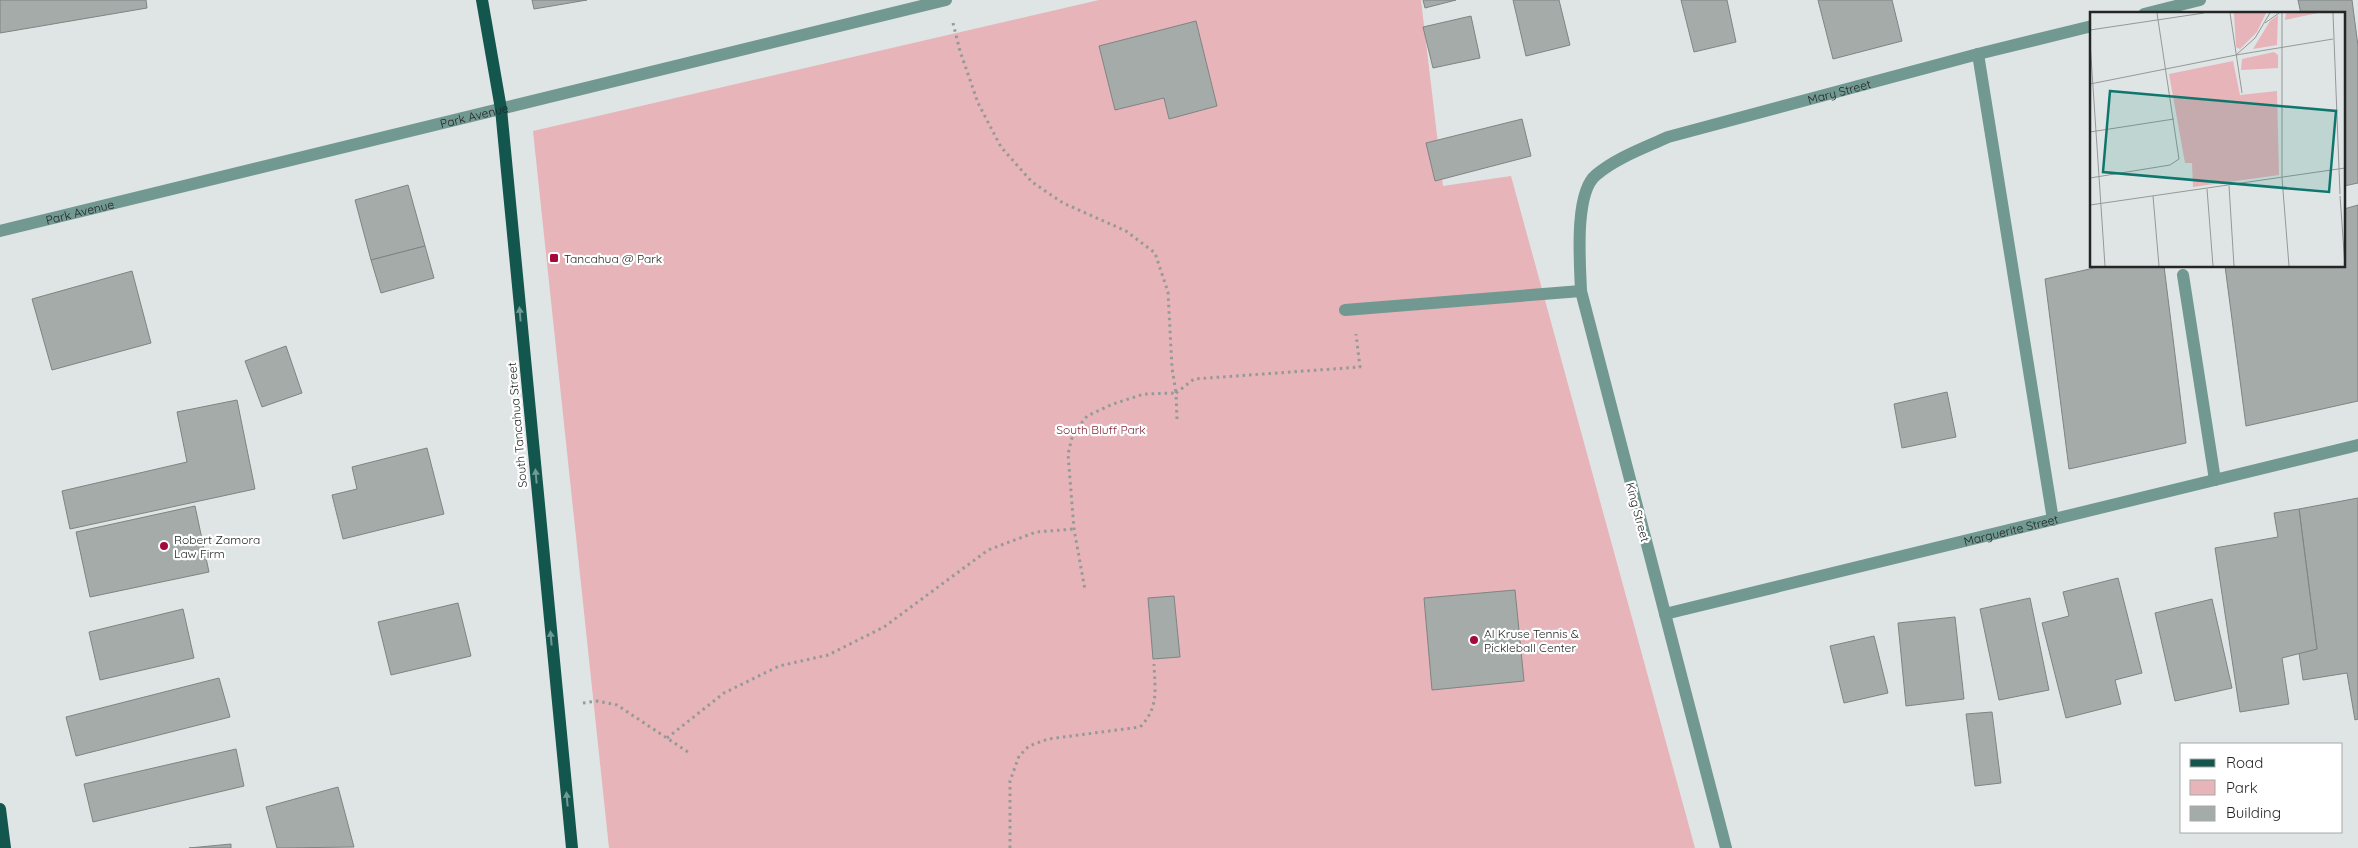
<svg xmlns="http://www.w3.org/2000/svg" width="2358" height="848" viewBox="0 0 2358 848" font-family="Quicksand,sans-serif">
	<rect width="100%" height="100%" fill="#dfe5e4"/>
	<polygon fill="#e6b4b9" points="1099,0 1421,0 1443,186 1511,176 1695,848 609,848 533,131"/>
	<g fill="#a5aba9" stroke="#7f8483">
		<polygon points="0,0 146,0 147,8 0,33"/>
		<polygon points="532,0 587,0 534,9"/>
		<polygon points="1423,0 1456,0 1425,8"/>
		<polygon points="1513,0 1559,0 1570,45 1526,56"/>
		<polygon points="1681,0 1727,0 1736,42 1694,52"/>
		<polygon points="1818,0 1892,0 1902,41 1833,59"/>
		<polygon points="2298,0 2352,0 2358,46 2358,183 2344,186 2344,14 2301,14"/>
		<polygon points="1471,16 1480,58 1433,68 1423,27"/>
		<polygon points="1196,21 1217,106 1169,119 1164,98 1115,110 1099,46"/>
		<polygon points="1522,119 1531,156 1435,181 1426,143"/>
		<polygon points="408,185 425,246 371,260 355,200"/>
		<polygon points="2358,205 2358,401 2246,426 2225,266 2344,266 2344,209"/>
		<polygon points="425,246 434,278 381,293 371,260"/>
		<polygon points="2103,266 2164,266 2186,443 2069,469 2045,279"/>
		<polygon points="132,271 151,343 52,370 32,299"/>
		<polygon points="286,346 302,393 262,407 245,361"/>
		<polygon points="1947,392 1956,437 1902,448 1894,404"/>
		<polygon points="237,400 255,489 70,529 62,491 187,462 177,412"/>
		<polygon points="427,448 444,514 343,539 332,495 357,489 352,467"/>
		<polygon points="2358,498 2358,719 2355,720 2347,673 2303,680 2299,653 2317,649 2299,509"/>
		<polygon points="195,506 209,572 90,597 76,532"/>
		<polygon points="2299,509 2317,649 2282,658 2289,704 2240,712 2215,548 2278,537 2274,513"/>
		<polygon points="2118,578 2142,673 2115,680 2121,704 2066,718 2042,623 2069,616 2063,592"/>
		<polygon points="1515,590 1524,681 1432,690 1424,598"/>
		<polygon points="1174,596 1180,657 1153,659 1148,598"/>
		<polygon points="2030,598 2049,690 1999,700 1980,609"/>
		<polygon points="2212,599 2232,688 2175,701 2155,613"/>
		<polygon points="458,603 471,656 391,675 378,622"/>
		<polygon points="183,609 194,658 100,680 89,632"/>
		<polygon points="1955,617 1964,699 1906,706 1898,623"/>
		<polygon points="1874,636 1888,693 1844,703 1830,646"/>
		<polygon points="219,678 230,717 76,756 66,717"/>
		<polygon points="1992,712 2001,783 1975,786 1966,714"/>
		<polygon points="236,749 244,786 93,822 84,784"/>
		<polygon points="338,787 354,847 277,848 266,807"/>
		<polygon points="231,844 231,848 189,848"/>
	</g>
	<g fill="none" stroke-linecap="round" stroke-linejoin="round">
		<g stroke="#959a99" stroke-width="3" stroke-dasharray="2.5 4" stroke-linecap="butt">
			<polyline points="953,23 960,51 978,103 1001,147 1032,182 1063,203 1126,231 1155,253 1168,292 1172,368 1176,393 1144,394 1113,404 1087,416 1073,434 1068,454 1074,529 1085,590"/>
			<polyline points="1177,419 1176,393 1194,379 1360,367 1356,334"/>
			<polyline points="583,703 597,701 617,705 691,754"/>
			<polyline points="667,738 724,693 779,666 828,655 884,627 988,550 1036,532 1074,529"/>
			<path d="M1010,848v-67l9,-25 10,-10 19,-7 92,-12c19,-19 15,-38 14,-63"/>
		</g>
		<g stroke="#719891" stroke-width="12">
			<polyline points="2144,14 2200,0"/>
			<polyline points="1978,54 2053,520"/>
			<path id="s1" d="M0,231l946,-231"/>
			<polyline points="2183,275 2215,480"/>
			<polyline points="1345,310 1581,291"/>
			<path id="s2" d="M1665,614l693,-169"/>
			<path id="s3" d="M1726,848l-145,-557c-1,-27 -7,-98 15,-116 20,-17 48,-27 72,-38l310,-83 114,-28"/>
		</g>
		<g stroke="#13564d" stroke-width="12">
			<polyline points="482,0 501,109 572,848"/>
			<polyline points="0,809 5,848"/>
		</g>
	</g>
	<defs><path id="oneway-solid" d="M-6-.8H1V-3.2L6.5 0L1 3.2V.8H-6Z" transform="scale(1.25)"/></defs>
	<g fill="#719a94">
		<use href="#oneway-solid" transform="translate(520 314) rotate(-95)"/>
		<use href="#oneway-solid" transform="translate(536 476) rotate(-95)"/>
		<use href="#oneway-solid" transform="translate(551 638) rotate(-95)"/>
		<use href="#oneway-solid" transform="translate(567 799) rotate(-95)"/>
	</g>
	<g fill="#a4093e" stroke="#fff" stroke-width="2">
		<rect x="549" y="253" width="10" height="10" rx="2.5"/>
		<circle cx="164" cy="546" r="5"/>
		<circle cx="1474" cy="640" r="5"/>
	</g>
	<g text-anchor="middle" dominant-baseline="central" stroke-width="4.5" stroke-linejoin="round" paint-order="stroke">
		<g font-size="12" fill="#242626" stroke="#fff">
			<text stroke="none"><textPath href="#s3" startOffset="954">Mary Street</textPath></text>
			<text stroke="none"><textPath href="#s1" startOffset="488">Park Avenue</textPath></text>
			<text stroke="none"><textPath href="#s1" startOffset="82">Park Avenue</textPath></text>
			<text transform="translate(517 425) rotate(-95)">South Tancahua Street</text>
			<text transform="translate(1638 512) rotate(75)">King Street</text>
			<text stroke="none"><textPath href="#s2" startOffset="356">Marguerite Street</textPath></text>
		</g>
		<g font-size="12" fill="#242626" stroke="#fff" text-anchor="start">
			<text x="564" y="258">Tancahua @ Park</text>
			<text x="174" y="539">Robert Zamora<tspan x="174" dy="14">Law Firm</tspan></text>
			<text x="1484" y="633">Al Kruse Tennis &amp;<tspan x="1484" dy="14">Pickleball Center</tspan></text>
		</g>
		<g font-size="12" fill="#85283c" stroke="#fff">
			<text x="1101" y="429">South Bluff Park</text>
		</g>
	</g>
	<g transform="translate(2090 12)">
		<rect width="255" height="255" fill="#dfe5e4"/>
		<path d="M144,1h32l-9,19 -17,17 -4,-2zM196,1h32l-33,7zM188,3l-1,30 -24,4 17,-28zM184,40l4,3v13l-37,2 1,-11zM143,49l7,34 37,-4 2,84 -86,12 -1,-24h-7l-16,-89z" fill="#e6b4b9"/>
		<path fill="none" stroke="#949998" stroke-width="1" d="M140,1l12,80M192,1v165l7,88M243,1l7,181M175,11l14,-10M0,18l114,-17M0,30l15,224M146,43l97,-16M0,72l146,-29 19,-17 15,-25M0,120l84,-13M0,166l80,-13 9,-6 -22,-146M139,174l5,80M117,177l6,77M63,184l6,70M250,184l5,70M0,193l255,-37"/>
		<path fill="#0f766e" fill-opacity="0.15" stroke="#0f766e" stroke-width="2.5" d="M20,79l226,20 -7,81 -226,-20z"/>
		<rect width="255" height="255" fill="none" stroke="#242626" stroke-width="2.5"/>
	</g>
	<rect x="2180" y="743" width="162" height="90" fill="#ffffff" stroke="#a7a8a8"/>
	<rect x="2190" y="759" width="25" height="8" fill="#13564d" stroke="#a7a8a8"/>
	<text x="2226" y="768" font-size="15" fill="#242626">Road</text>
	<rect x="2190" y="780" width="25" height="15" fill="#e6b4b9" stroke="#a7a8a8"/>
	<text x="2226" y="793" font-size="15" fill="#242626">Park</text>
	<rect x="2190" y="806" width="25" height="15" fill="#a5aba9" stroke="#a7a8a8"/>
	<text x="2226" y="818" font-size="15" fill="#242626">Building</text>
</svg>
